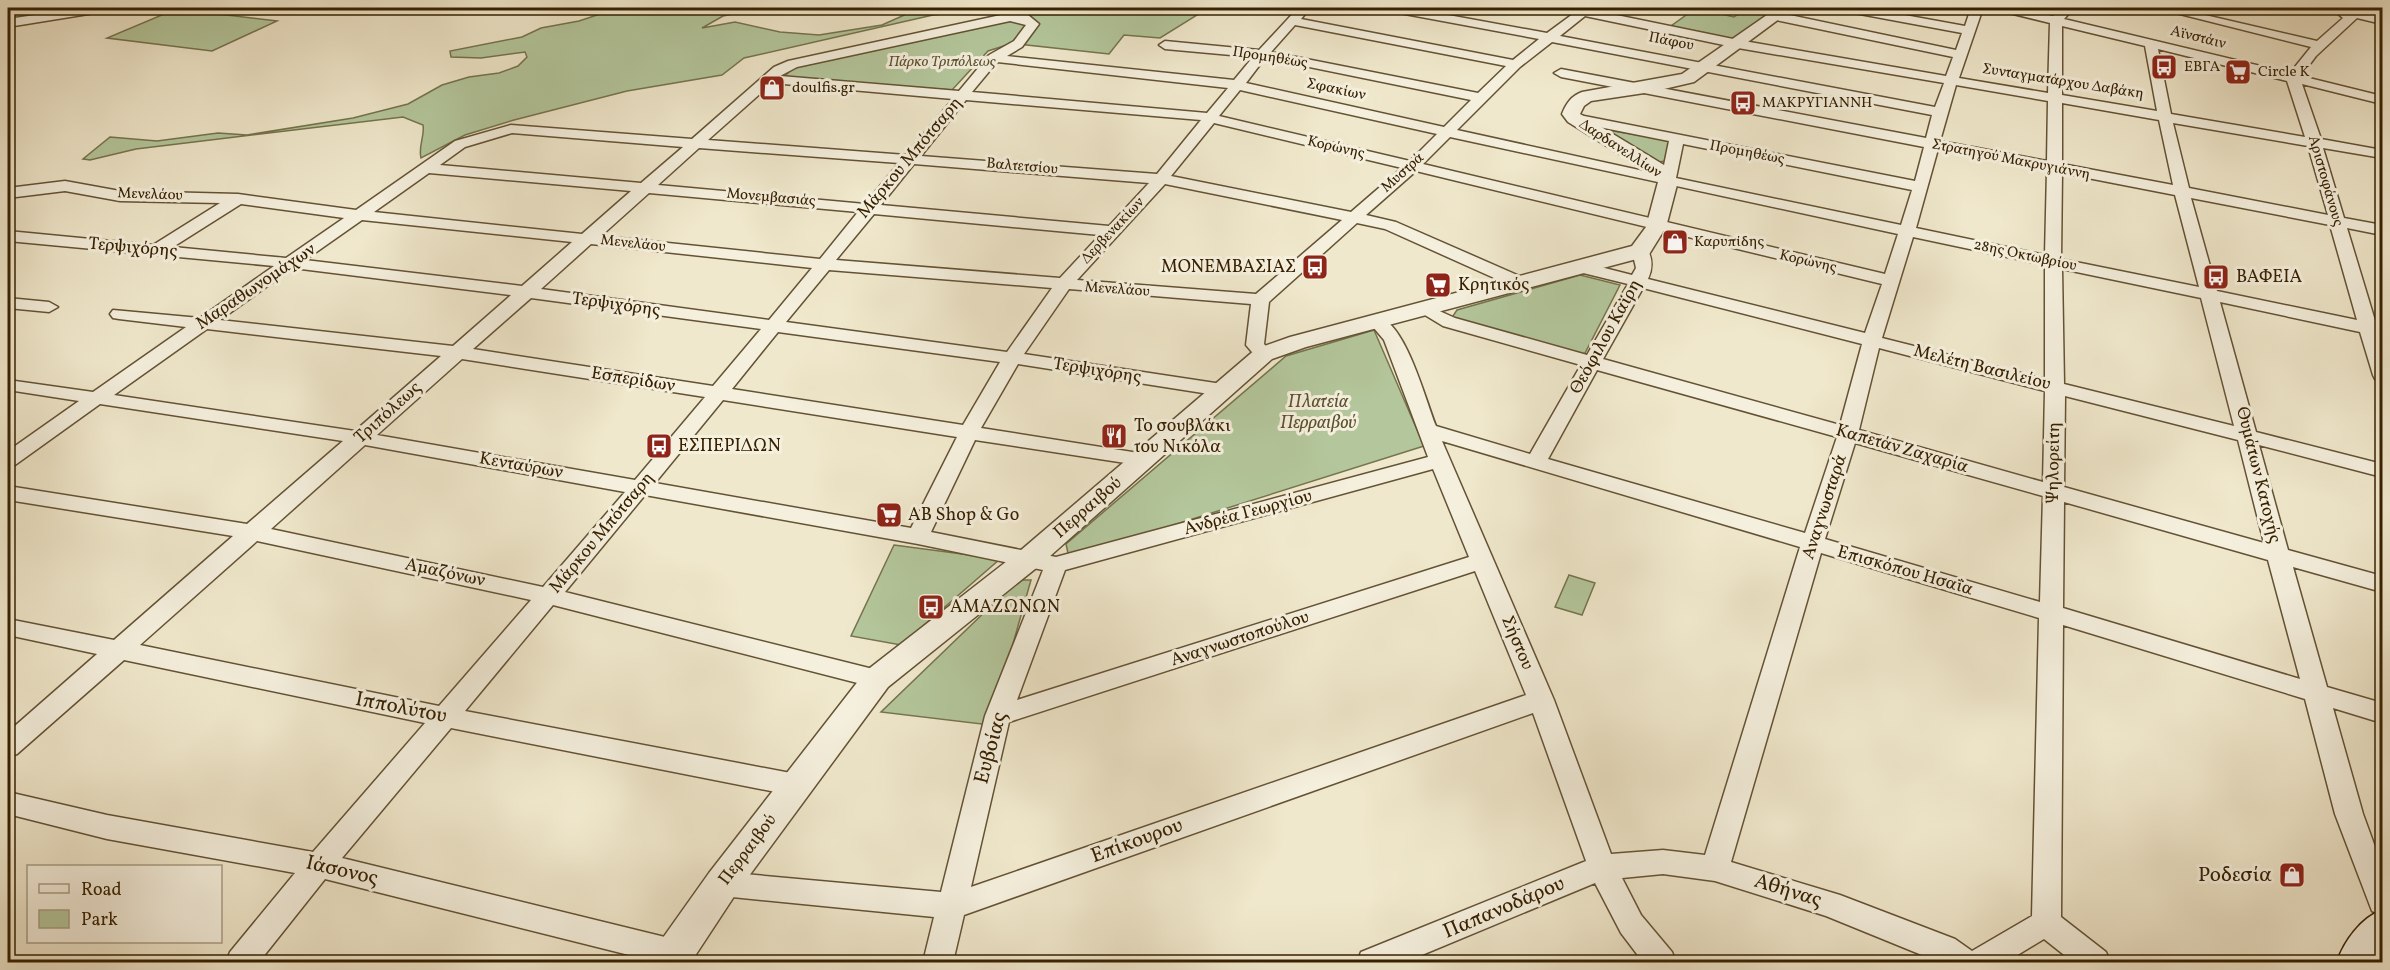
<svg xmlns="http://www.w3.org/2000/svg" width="2390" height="970" viewBox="0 0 2390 970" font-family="Vollkorn,serif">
	<rect width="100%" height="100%" fill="#f0e8cc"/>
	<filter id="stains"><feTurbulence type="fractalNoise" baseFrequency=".00333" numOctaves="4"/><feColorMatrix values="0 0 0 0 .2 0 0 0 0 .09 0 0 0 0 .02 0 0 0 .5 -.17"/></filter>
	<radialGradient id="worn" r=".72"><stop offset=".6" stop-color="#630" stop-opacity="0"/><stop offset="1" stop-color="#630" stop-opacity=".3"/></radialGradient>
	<g fill="#b4c79c" stroke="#75744e" stroke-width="1.5">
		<polygon points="8,8 78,8 8,19"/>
		<path d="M618,8h144l-39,8 -21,12 33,-6 45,10 39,3 63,-10 38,-17h78l-65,7 -189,43 -22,17 -95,16 -113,29 -49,15 -44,23c-3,-12 4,-22 2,-33l-20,-8 -267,32 -46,11 -7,-1 27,-22 47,4 61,-8 29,2 106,-17 55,-14 34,-19 27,-8 30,-4 19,-7 9,-9 -2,-5 -44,6 -30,-1 -1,-6 72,-14 19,-9 38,-7z"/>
		<polygon points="1023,8 1206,8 1202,12 1160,38 1124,35 1109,54 1018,44 1024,30 1010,44 988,51 952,90 784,77 793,68 1001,22 999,19 1027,12"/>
		<polygon points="1696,8 1734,17 1747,8 1779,8 1737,41 1671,26"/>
		<polygon points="176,9 277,21 212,51 107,38"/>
		<polygon points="1606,130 1671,140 1665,161 1659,162"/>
		<polygon points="1580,275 1620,285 1583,357 1451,319 1457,310"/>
		<polygon points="1374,330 1424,446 1069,558 1066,544 1286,356"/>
		<polygon points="894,545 1000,559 901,645 851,636"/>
		<polygon points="1569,575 1595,583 1582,615 1555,607"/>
		<polygon points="1018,580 1031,580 990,725 881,712"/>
	</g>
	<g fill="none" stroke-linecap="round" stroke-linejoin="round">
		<defs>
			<g id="minor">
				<polygon points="82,8 107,8 101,12 8,27 8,19"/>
				<path d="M1298,8h12l-9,11 212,41 26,-21 -145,-27 -6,-4h22l137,25 34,-25h13l-2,2 146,30 208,36 7,-19 -177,-37 -6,-4 6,-4 180,38 6,-17 -113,-21 -6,-4h23l99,18 6,-18h12l-24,70 89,15 2,-70 -49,-12 -2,-3h19l35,8 9,-8h12l-10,11 226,54 21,-26 -155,-39h19l142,33 26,-23 -12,-10h13l38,8v8l-25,-6 -41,38 -15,20 81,20v8l-80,-20 19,55 61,11v8l-59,-10 21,70 38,7v10l-35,-7 29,96 6,2v10h-2l2,9v36l-7,-2 -2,-4 -13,-43 -140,-30 36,130 126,32v13l-123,-32 29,105 94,26v16l-89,-25 34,120 55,16v20l-49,-15 30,106 19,52v49l-10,-4 -37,-97 -30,-115 -242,-74 -2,292 45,35 4,10h-37l-29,-23 -38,23h-67l-113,-46 -111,-35 -52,-7 -41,4 19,37 31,37 4,10h-33l-22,-29 -26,-50 -190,79h-48l4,-10 225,-91 -53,-148 -569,202 -11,47h-30l11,-45 -212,-21 -10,-3 -4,-9 4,-9 10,-3 219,20 44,-176 58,-146 -125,-26 -273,-49 -80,97 312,78 9,2 3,7 -3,7 -9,2 -324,-83 -88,106 331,63 9,3 4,8 -4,8 -9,3 -345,-68 -109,130 331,81 11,4 4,10 -4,9h-27l-332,-83 -66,83h-33l4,-10 65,-79 -188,-34 -99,-25v-22l99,23 206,37 112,-129 -301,-63 -107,94 -9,3v-25l89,-78 -89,-19v-16l106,21 119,-104 -225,-36v-14l239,38 96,-83 -243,-37 -85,61 -7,1v-15l71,-50 -71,-11v-10l85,12 93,-65 -67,-8 -6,-1 -3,-4 3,-4 87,8 74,-52 -266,-25v-10l145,14 67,-42 -100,-2 -55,-10 -57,7v-10l57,-7 55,10 118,3 118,16 99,-69 56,-16 181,14 82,-72 14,-6 222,-48 18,2 11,9 -17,23 -15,9 227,24 19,-23 -88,-8 -6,-4 6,-4 94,9zM1585,16l153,32 206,35 -9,24 -375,-71zM1010,21l16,4 -12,16 -25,14 -30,36 -179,-15 17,-9zM1295,25l211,41 -28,27 -207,-41zM2062,26l83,20 12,65 -95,-16zM1552,42l380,73 -6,23 -365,-69 -7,4 7,4 363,70 -9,34 -341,-67 -5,1v6l100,20 -7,34 -205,-45 63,-63zM2158,49l129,32 18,56 -134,-23zM1265,58l206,42 -27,27 -198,-44zM997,62l231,26 -21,25 -235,-21zM772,83l181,16 -47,56 -198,-15zM1956,85l92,16 -1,60 -107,-20zM1240,90l197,44 -27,27 -191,-45zM966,100l235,20 -44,54 -236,-18zM2062,103l97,17 14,65 -111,-21zM1214,123l188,45 -51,44 -180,-36zM2173,123l135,23 20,69 -139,-27zM512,133l171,14 -42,36 -201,-18 25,-18zM1450,137l448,97 -13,40 -462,-110zM1683,144l229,46 -11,35 -225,-47zM699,148l200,15 -34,41 -207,-19zM1938,149l109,21 -2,85 -129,-27zM914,164l235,19 -40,43 -228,-21zM1416,171l466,113 -17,49 -217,-54c5,-11 5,-21 -2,-32h-12l-2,4 4,17 -4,7 -51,-13 -8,5 2,4 53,13 -41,71 -132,-37 -31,-14 -9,5 28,17 138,39 -51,89 -94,-28c-11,-27 -30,-103 -59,-110l-9,5 16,19 44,117 -372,100 -125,-25 44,-92 170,26 7,-1 3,-5 -3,-5 -7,-1 -164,-26 37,-64 204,32 10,-6 -10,-6 -198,-30 45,-65 182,15 -5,41 11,13 7,2 9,-6 -9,-10 5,-42 88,-79 28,6 127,57h12l3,-4 -3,-4 -128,-56 -30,-7zM429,173l202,18 -49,43 -208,-22zM2062,173l113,22 24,92 -138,-28zM1165,184l177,36 -86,74 -179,-14zM649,193l209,19 -38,47 -219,-23zM2191,198l139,27 27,95 -140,-29zM241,204l103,14 -58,40 -113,-11zM874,214l226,21 -40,43 -224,-18zM362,220l210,22 -50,44 -217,-26zM1913,237l132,28v114l-163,-41zM591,244l221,24 -43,52 -228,-31zM293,268l218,27 -58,51 -233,-26zM2062,269l139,29 33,128 -170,-42zM829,270l223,18 -45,64 -221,-30zM1643,288l219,56 -22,81 -237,-66zM531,298l230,31 -48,57 -240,-37zM207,329l234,27 -86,75 -241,-36zM778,332l222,30 -37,63 -231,-36zM1879,348l166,43 -2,91 -184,-52zM462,359l243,38 -70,83 -258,-45zM1597,370l240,67 -32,96 -257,-74zM2065,396l173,44 26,103 -200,-56zM723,400l234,37 -46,91 -256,-45zM1442,441l358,106 -95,308 -42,-5 -52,4 -57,-154zM1855,443l188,53 -3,106 -215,-63zM365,445l260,47 -82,95 -272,-58zM1433,469l36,88 -452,143 48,-130zM2064,502l204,58 32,119 -237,-71zM257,541l274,59 -92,106 -299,-61zM1821,553l218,65 -7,298 -60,35 -17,-12 -115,-44 -109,-33zM1475,571l51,124 -555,192 38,-165z"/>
				<polygon points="8,298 49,302 58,307 49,312 8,308"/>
			</g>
			<path id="tertiary" d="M1777,8h17l-100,74 -43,10 -60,9 -7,5 -4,8 84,51 14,16 -12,46 -18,29 -342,91 -34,12 -232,206 -152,122 -153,208 -44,67h-41l5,-13 54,-76 157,-202 154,-120 236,-202 34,-12 342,-91 14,-19 12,-45 -8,-9 -82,-51 -6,-8c4,-10 9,-18 20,-22l100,-18z"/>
			<path id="secondary" d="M2382,910v52h-45c7,-21 24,-44 45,-52z"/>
		</defs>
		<use href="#minor" stroke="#645234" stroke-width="3"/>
		<use href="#tertiary" stroke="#645234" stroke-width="3"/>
		<use href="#secondary" stroke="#362001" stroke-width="3"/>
		<use href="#minor" fill="#f5f0de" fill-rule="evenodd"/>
		<use href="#tertiary" fill="#f5f0de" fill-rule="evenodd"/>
		<use href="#secondary" fill="#f5f0de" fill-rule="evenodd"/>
	</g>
	<defs>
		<symbol id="bus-square" viewBox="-11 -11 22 22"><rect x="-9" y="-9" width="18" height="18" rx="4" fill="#8f2418" stroke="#f5f0de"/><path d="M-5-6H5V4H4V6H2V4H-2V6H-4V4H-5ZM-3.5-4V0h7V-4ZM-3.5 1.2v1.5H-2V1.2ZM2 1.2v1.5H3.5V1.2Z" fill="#fff"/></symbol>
		<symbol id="supermarket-square" viewBox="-11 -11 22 22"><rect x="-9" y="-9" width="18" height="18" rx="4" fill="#8f2418" stroke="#f5f0de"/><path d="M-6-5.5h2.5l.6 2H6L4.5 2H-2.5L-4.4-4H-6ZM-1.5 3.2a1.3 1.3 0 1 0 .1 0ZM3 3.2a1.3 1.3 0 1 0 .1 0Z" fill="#fff"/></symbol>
		<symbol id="shop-square" viewBox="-11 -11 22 22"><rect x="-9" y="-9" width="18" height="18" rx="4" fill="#8f2418" stroke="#f5f0de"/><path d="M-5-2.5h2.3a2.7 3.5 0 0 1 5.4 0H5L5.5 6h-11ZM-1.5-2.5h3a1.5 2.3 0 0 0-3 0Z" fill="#fff"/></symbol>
		<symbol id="restaurant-square" viewBox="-11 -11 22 22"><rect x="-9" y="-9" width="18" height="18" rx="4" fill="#8f2418" stroke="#f5f0de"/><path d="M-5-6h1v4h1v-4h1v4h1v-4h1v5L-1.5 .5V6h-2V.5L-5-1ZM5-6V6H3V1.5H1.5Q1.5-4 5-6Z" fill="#fff"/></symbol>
	</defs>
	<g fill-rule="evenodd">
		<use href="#bus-square" x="2149" y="52" width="30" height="30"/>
		<use href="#supermarket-square" x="2223" y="57" width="30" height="30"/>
		<use href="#shop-square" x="757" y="73" width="30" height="30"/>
		<use href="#bus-square" x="1728" y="88" width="30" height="30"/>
		<use href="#shop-square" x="1660" y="227" width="30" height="30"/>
		<use href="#bus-square" x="1300" y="252" width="30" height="30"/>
		<use href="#bus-square" x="2201" y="262" width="30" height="30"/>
		<use href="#supermarket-square" x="1423" y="270" width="30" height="30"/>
		<use href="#restaurant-square" x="1099" y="421" width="30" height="30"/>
		<use href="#bus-square" x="644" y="431" width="30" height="30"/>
		<use href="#supermarket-square" x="874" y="500" width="30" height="30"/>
		<use href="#bus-square" x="916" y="592" width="30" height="30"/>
		<use href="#shop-square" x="2277" y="860" width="30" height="30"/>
	</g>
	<g text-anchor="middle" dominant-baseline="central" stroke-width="6" stroke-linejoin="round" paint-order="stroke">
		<g font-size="15" fill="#362001" stroke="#f5f0de">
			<text transform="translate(2198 38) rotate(14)">Αϊνστάιν</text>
			<text transform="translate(1671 42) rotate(11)">Πάφου</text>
			<text transform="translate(1270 58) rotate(9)">Προμηθέως</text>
			<text transform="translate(2063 82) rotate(9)">Συνταγματάρχου Δαβάκη</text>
			<text transform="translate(1336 90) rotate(12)">Σφακίων</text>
			<text transform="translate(1336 148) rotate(13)">Κορώνης</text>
			<text transform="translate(1620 149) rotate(33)">Δαρδανελλίων</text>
			<text transform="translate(1747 153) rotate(11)">Προμηθέως</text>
			<text transform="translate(2011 160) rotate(11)">Στρατηγού Μακρυγιάννη</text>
			<text transform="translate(1022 167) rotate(5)">Βαλτετσίου</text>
			<text transform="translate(1403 173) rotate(-42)">Μυστρά</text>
			<text transform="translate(2325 181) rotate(74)">Αριστοφάνους</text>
			<text transform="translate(150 195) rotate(2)">Μενελάου</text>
			<text transform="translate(771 198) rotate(5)">Μονεμβασιάς</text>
			<text transform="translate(1113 231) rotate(-47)">Δερβενακίων</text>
			<text transform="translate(633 244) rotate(6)">Μενελάου</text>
			<text transform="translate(2025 256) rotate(12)">28ης Οκτωβρίου</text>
			<text transform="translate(1808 262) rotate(13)">Κορώνης</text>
			<text transform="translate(1117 290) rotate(4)">Μενελάου</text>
		</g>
		<g font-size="15" font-style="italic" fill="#5c5230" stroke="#f5f0de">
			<text x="942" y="62">Πάρκο Τριπόλεως</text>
		</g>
		<g font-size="15" fill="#362001" stroke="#f5f0de" text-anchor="start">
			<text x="2184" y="67">ΕΒΓΑ</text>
			<text x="2258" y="72">Circle K</text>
			<text x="792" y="88">doulfis.gr</text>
			<text x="1762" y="103">ΜΑΚΡΥΓΙΑΝΝΗ</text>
			<text x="1694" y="242">Καρυπίδης</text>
		</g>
		<g font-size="18" fill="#362001" stroke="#f5f0de">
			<text transform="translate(910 158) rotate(-50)">Μάρκου Μπότσαρη</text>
			<text transform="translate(133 248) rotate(5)">Τερψιχόρης</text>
			<text transform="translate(256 287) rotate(-34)">Μαραθωνομάχων</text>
			<text transform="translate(616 305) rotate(8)">Τερψιχόρης</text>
			<text transform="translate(1606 337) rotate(-61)">Θεόφιλου Καϊρη</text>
			<text transform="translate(1982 368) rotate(14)">Μελέτη Βασιλείου</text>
			<text transform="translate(1097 371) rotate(9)">Τερψιχόρης</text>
			<text transform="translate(633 380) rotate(9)">Εσπερίδων</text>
			<text transform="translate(388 413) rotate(-42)">Τριπόλεως</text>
			<text transform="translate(1902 449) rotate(16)">Καπετάν Ζαχαρία</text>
			<text transform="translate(2054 463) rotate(-89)">Ψηλορείτη</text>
			<text transform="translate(521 466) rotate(10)">Κενταύρων</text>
			<text transform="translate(2258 475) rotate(76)">Θυμάτων Κατοχής</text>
			<text transform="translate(1825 507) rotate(-72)">Αναγνωσταρά</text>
			<text transform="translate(1088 508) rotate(-41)">Περραιβού</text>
			<text transform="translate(1248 513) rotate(-15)">Ανδρέα Γεωργίου</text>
			<text transform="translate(602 533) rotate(-50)">Μάρκου Μπότσαρη</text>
			<text transform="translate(1905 571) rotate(16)">Επισκόπου Ησαΐα</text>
			<text transform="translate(445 573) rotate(12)">Αμαζόνων</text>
			<text transform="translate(1240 639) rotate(-18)">Αναγνωστοπούλου</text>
			<text transform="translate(1517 643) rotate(67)">Σήστου</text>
			<text transform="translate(748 850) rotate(-53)">Περραιβού</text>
		</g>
		<g font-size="18" fill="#362001" stroke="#f5f0de" text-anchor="start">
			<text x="1296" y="267" text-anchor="end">ΜΟΝΕΜΒΑΣΙΑΣ</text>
			<text x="2236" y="277">ΒΑΦΕΙΑ</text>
			<text x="1458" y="285">Κρητικός</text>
			<text x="1134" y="426">Το σουβλάκι<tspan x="1134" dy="21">του Νικόλα</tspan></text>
			<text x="678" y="446">ΕΣΠΕΡΙΔΩΝ</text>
			<text x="908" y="515">AB Shop &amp; Go</text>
			<text x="950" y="607">ΑΜΑΖΩΝΩΝ</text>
		</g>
		<g font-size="18" font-style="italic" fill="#5c5230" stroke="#f5f0de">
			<text x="1318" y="402">Πλατεία<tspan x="1318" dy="21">Περραιβού</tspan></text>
		</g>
		<g font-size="21" fill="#362001" stroke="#f5f0de">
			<text transform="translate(401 708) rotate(11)">Ιππολύτου</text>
			<text transform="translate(991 748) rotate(-75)">Ευβοίας</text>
			<text transform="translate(1137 841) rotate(-20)">Επίκουρου</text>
			<text transform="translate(342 871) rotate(13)">Ιάσονος</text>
			<text transform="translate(1788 891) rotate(17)">Αθήνας</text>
			<text transform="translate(1504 908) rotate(-23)">Παπανοδάρου</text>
		</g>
		<g font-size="21" fill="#362001" stroke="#f5f0de" text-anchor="end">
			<text x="2272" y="875">Ροδεσία</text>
		</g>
	</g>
	<rect width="2390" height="970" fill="none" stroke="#f0e8cc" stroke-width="30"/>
	<rect x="9" y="9" width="2372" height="952" fill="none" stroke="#362001" stroke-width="3"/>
	<rect x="15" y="15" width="2360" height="940" fill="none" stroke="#362001" stroke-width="1.5"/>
	<rect x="27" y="865" width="195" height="78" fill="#f5f0de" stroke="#a99d86" stroke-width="1.5"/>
	<rect x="39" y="884" width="30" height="9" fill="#f5f0de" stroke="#a99d86" stroke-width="1.5"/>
	<text x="81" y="895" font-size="18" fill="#362001">Road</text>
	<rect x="39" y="910" width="30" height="18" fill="#b4c79c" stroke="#a99d86" stroke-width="1.5"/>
	<text x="81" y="925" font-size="18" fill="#362001">Park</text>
	<rect width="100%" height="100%" filter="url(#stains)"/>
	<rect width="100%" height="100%" fill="url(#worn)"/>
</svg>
